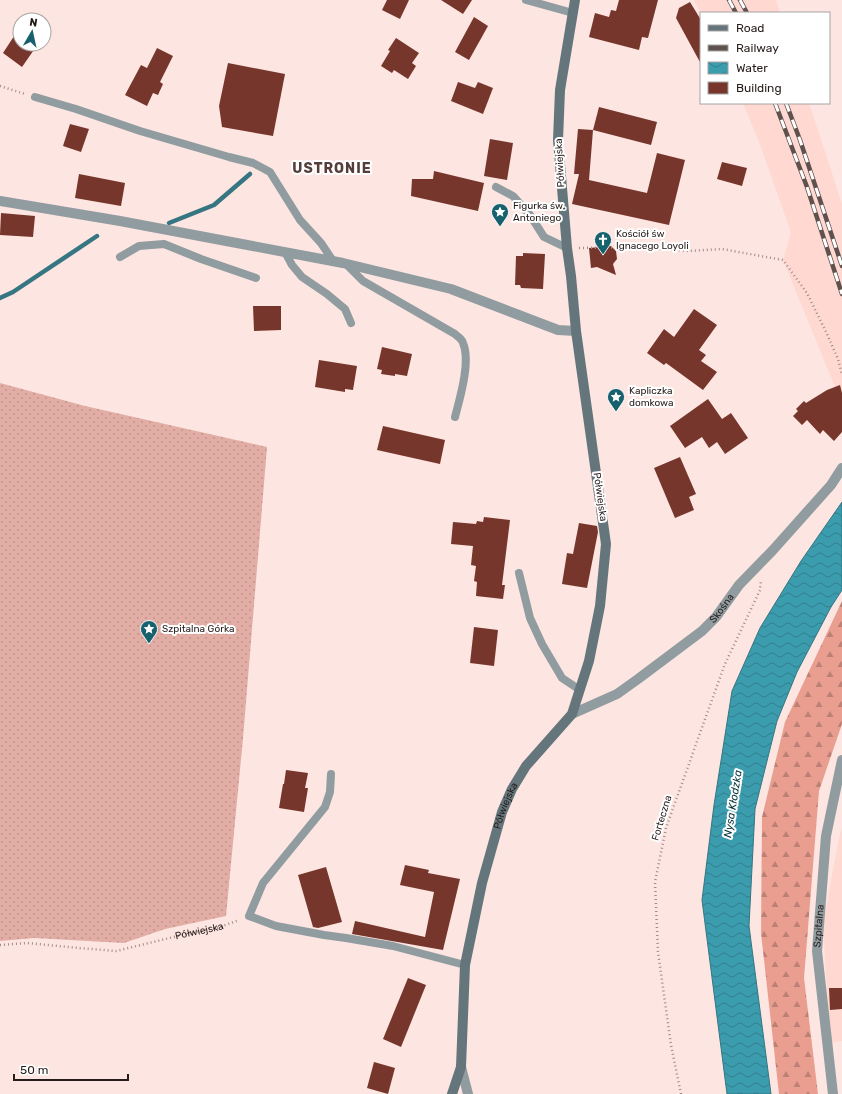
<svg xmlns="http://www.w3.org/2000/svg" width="842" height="1094" viewBox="0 0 842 1094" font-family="Rubik,sans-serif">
	<defs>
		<pattern id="grass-dots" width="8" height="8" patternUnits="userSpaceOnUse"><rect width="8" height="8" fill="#e1ada4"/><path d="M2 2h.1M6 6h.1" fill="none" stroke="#c1948d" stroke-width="1.8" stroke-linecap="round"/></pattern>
		<pattern id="forest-firs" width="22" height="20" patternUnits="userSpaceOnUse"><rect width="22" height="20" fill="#e99e90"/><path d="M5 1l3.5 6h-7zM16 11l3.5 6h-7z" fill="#bd8075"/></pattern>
		<pattern id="water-waves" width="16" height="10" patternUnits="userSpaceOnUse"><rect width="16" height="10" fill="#3b9cae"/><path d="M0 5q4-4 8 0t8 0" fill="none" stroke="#317e8d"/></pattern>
	</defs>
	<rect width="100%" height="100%" fill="#fde5e1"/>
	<g fill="#fed8d1">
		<polygon points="694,0 776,0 780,13 701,13 701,14"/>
		<polygon points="743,103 809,103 842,204 842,404 783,260 791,232 759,142"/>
		<polygon points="842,827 842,1041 830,1043 823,925 838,843"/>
	</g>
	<polygon fill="url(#grass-dots)" points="0,383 85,406 267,447 243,738 226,916 165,929 124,943 34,938 0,941"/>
	<polygon fill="url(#forest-firs)" points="842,601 842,724 819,791 804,978 818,1094 779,1094 761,933 762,817 785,722"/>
	<polygon fill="url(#water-waves)" stroke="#357682" points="842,502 842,590 831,607 797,672 777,721 755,809 749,926 771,1094 727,1094 702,900 714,805 732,691 760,628 801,561"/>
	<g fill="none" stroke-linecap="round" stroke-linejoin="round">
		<g stroke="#357682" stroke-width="4.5">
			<polyline points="169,223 214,205 250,174"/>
			<polyline points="0,298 13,292 97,236"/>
		</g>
	</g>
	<g fill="#76362c">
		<polygon points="387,0 409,0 400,19 382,10"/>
		<polygon points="441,0 472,0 463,14"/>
		<polygon points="619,0 658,0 648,38 642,37 639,50 589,37 595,13 609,17 611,10 616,11"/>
		<polygon points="690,2 701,20 701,64 676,18 679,8"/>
		<polygon points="474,17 488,26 469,60 455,52"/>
		<polygon points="20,27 20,47 22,44 38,44 22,67 3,53"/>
		<polygon points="396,38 419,53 412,63 416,66 408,79 394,70 392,73 381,66 390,51 388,50"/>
		<polygon points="157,48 173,56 160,82 163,84 158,95 153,93 147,106 125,95 141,65 147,68"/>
		<polygon points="228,63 285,74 273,136 222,127 219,106"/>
		<polygon points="458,82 475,88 478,82 493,88 483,114 451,101"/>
		<polygon points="599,107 657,122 651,145 593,130"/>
		<polygon points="70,124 89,129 81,152 63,146"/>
		<polygon points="578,129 593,130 589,180 647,193 657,153 685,160 669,225 572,204 579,174 574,174"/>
		<polygon points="490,139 513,143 507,180 484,176"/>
		<polygon points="722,162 747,168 742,186 717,179"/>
		<polygon points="434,171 484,183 478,211 411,196 412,179 433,179"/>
		<polygon points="79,174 125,183 121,206 75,198"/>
		<polygon points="1,213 35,216 33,237 0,235"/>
		<polygon points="611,246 616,251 617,259 613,264 616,275 597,267 591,268 589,248"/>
		<polygon points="523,253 545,254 543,289 521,288 520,285 515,285 516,256 523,256"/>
		<polygon points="253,306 281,306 281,330 254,331"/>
		<polygon points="694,309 717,325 699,350 706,355 701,361 717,372 703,390 666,363 664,365 647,353 664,329 674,337"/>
		<polygon points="382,347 412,354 407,376 395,374 395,376 381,374 382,370 377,369"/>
		<polygon points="319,360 357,366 353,390 345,389 345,392 315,387"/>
		<polygon points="840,385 842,393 842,432 834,441 823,430 820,434 807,420 802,425 793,416 798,411 796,409 804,401 806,403 827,390"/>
		<polygon points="708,399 722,419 731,413 748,438 725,454 717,442 709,448 702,437 685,448 670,426"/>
		<polygon points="383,426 445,440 440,464 377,450"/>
		<polygon points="680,457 696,494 689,497 694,510 675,518 654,468"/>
		<polygon points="484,517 510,520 502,585 505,585 503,599 476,596 477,582 474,581 476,566 471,565 473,546 451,544 453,522 476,524 477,521 483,522"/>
		<polygon points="579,523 597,526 598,532 587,588 562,584 567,553 573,554"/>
		<polygon points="474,627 498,630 494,666 470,663"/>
		<polygon points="286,770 308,773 305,788 308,788 304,812 279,808 283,784 284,784"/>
		<polygon points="405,865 429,870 428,873 460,879 443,950 352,934 355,921 425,937 434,892 400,885"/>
		<polygon points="326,867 342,922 318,928 313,927 298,875"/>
		<polygon points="408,978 426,985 401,1047 383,1039"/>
		<polygon points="829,988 842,988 842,1009 830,1010"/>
		<polygon points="374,1062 395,1068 388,1094 367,1088"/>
	</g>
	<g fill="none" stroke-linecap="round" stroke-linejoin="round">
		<g stroke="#9f8d8a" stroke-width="2.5" stroke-dasharray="1 3" stroke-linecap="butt">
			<polyline points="0,86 25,94"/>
			<polyline points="579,248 632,247 689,251 722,249 783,260 807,293 827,334 838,359 842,375"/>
			<path id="s1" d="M0,945l27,-2 52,5 37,3 66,-16 38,-8 19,-7"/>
			<polyline points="681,1094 671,1045 658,952 655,882 666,828 709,708 725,664 760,590 761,580"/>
		</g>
		<g stroke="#909c9f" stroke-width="8">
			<polyline points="526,0 573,13"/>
			<polyline points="35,97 76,109 140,131 188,145 229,157 253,163 270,172 300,220 321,243 333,261"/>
			<polyline points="496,187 513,196 530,215 544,237 567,248"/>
			<polyline points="285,252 292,265 302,277 327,294 345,309 351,323"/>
			<polyline points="120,257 139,246 164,244 201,259 256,278"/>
			<path d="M346,264l17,17 92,53c3,3 7,5 8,9 8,18 -3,55 -8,74"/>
			<polyline points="519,573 530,618 542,644 562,678 580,690"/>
			<polyline points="331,774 330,792 325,807 263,883 249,916 276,926 324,935 346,938 393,946 465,965"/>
		</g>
		<g stroke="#909c9f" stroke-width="10">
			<polyline points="0,201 120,221 343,263 451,289 558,330 576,331"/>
			<path id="s2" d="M572,714l45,-20 21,-15 64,-48 14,-14 23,-32 34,-35 58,-65 11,-17"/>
			<polyline points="461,1067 468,1094"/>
			<path id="s3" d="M833,1094l-16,-143 9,-115 16,-76"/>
		</g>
		<path stroke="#64767b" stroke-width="10" id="s4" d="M452,1094l9,-27 4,-102 17,-82 20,-71 10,-23 14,-23 46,-52 17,-53 11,-55 6,-62 -30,-213 -5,-55 -4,-28 -9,-108 2,-50 15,-90"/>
		<defs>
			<g id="rail">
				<polyline points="729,0 736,13"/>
				<polyline points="740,0 747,13"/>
				<polyline points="775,103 807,187 842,294"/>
				<polyline points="786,103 800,140 842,266"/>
			</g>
		</defs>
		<use href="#rail" stroke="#5e514e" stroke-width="4.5"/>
		<use href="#rail" stroke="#fff" stroke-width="3" stroke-dasharray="9" stroke-linecap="butt"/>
	</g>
	<defs>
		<symbol id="sight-pin" viewBox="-11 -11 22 30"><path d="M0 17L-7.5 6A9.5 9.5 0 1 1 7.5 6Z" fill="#17616f" stroke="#fff"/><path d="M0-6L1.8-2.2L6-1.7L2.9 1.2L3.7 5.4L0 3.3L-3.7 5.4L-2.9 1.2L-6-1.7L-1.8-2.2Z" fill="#fff"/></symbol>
		<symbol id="church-pin" viewBox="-11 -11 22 30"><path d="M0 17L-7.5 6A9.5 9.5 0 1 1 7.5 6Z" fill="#17616f" stroke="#fff"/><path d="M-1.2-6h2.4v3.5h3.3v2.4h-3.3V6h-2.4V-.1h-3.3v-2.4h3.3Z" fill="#fff"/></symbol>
	</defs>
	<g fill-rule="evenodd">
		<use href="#sight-pin" x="490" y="202" width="20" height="27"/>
		<use href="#church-pin" x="593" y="230" width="20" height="27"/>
		<use href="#sight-pin" x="606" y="387" width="20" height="27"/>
		<use href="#sight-pin" x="139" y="619" width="20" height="27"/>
	</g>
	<g text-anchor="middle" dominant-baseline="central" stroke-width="4" stroke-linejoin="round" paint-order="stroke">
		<g font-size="10" fill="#261c1a" stroke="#fff">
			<text transform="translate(560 163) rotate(-93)">Półwiejska</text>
			<text transform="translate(600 497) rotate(82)">Półwiejska</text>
			<text stroke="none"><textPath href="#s2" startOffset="185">Skośna</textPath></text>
			<text stroke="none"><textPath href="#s4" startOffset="295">Półwiejska</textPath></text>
			<text transform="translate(662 818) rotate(-73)">Forteczna</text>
			<text stroke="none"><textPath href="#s3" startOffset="169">Szpitalna</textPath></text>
			<text stroke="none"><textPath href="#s1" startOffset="202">Półwiejska</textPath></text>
		</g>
		<g font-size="10" fill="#261c1a" stroke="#fff" text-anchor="start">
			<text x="513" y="206">Figurka św.<tspan x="513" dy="12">Antoniego</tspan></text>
			<text x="616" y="234">Kościół św<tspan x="616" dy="12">Ignacego Loyoli</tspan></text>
			<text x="629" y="391">Kapliczka<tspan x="629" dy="12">domkowa</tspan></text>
			<text x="162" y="629">Szpitalna Górka</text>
		</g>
		<g font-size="11" font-style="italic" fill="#04333b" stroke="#fff">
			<text transform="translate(733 804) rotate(-81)">Nysa Kłodzka</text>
		</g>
		<g font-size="14" font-weight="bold" letter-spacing="1" fill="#553e39" stroke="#fff">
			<text x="332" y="168">USTRONIE</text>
		</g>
	</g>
	<rect x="700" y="12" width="130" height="92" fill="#ffffff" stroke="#a8a4a3"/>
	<rect x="708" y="25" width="20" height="6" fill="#64767b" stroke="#a8a4a3"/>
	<text x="736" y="32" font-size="12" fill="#261c1a">Road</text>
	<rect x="708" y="45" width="20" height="6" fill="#5e514e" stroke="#a8a4a3"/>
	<text x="736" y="52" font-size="12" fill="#261c1a">Railway</text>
	<rect x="708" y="62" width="20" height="12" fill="url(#water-waves)" stroke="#a8a4a3"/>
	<text x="736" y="72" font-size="12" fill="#261c1a">Water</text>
	<rect x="708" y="82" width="20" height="12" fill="#76362c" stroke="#a8a4a3"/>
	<text x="736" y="92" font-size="12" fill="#261c1a">Building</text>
	<g transform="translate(32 32) rotate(9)"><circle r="19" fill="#ffffff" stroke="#a8a4a3"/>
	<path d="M0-3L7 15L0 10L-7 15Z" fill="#17616f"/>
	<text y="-6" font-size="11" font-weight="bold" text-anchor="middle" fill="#261c1a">N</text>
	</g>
	<path d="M14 1074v6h114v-6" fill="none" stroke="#261c1a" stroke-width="2"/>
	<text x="20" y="1074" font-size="12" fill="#261c1a" stroke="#ffffff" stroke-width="3" paint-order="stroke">50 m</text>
</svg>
